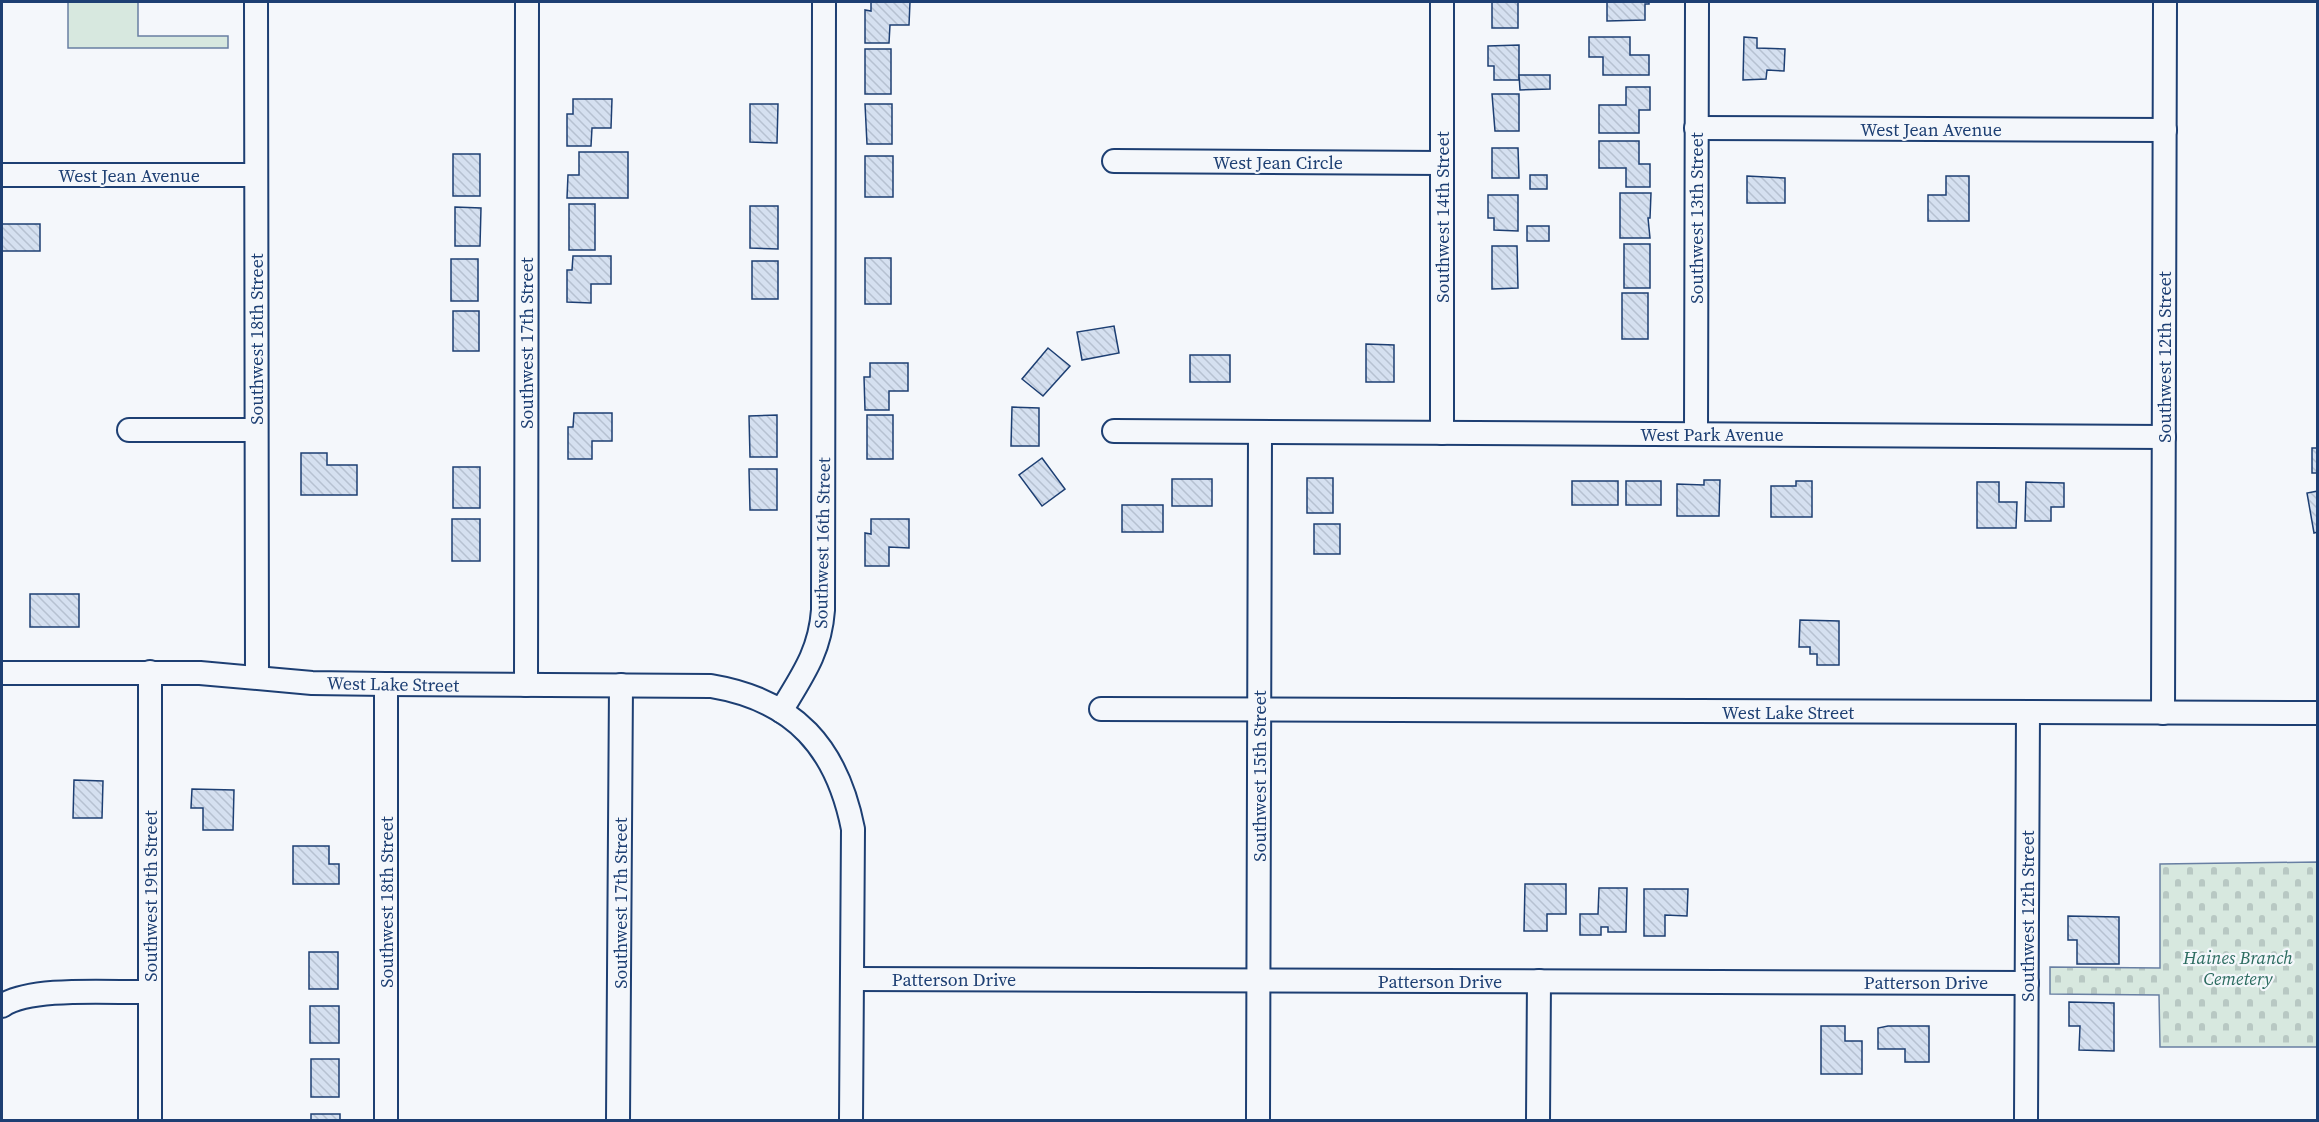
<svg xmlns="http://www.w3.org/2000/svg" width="2319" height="1122" viewBox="0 0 2319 1122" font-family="'Source Serif 4',serif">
	<defs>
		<pattern id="cemetery-stones" width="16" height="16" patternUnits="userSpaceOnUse" patternTransform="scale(1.5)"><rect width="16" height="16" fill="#d7e8df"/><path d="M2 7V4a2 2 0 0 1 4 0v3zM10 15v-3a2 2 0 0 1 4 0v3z" fill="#b8c8c3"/></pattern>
		<pattern id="building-back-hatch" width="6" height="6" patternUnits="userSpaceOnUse" patternTransform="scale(1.5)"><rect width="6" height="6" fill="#d5e0f0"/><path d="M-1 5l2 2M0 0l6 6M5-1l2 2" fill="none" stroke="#b6c1d1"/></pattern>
	</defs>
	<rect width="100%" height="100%" fill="#f4f7fb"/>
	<polygon fill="url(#cemetery-stones)" stroke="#687fa3" stroke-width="1.5" points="2317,862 2317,1047 2160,1047 2159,995 2050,994 2050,967 2160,968 2160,864"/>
	<polygon fill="#d7e8df" stroke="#687fa3" stroke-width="1.5" points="68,2 138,2 138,36 228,36 228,48 68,48"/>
	<g fill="url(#building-back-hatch)" stroke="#1d3f73" stroke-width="1.5">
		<polygon points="871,2 910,2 909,25 890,25 889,43 865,43 865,10 871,11"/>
		<rect x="1492" y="2" width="26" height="26"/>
		<polygon points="1607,2 1649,2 1649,4 1645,4 1645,20 1607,21"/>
		<polygon points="1589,37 1630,37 1630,55 1649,55 1649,75 1603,75 1603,57 1589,57"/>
		<polygon points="1744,37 1757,38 1757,48 1785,49 1784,71 1767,70 1766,79 1743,80"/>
		<polygon points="1519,45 1519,80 1494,80 1494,66 1488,66 1488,46"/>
		<rect x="865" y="49" width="26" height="45"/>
		<polygon points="1519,75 1550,75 1550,89 1520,90"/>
		<polygon points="1626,87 1650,87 1650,110 1639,110 1639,133 1599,133 1599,105 1626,105"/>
		<polygon points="1492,94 1519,94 1519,131 1495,131"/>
		<polygon points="573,99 612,99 611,128 592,128 591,146 567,146 567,114 573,114"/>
		<polygon points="750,104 778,104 777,143 750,142"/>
		<polygon points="865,104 892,104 892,144 867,144"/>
		<polygon points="1599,141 1639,141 1639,164 1650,164 1650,187 1626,187 1626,168 1599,168"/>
		<polygon points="1492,148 1518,148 1519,178 1492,178"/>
		<polygon points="579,152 628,152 628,198 567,198 568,175 579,175"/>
		<rect x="453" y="154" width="27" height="42"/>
		<rect x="865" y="156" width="28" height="41"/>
		<rect x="1530" y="175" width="17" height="14"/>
		<polygon points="1747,176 1785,178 1785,203 1747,203"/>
		<polygon points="1946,176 1969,176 1969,221 1928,221 1928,195 1946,195"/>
		<polygon points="1620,193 1651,193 1650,218 1648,218 1650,238 1620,238"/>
		<polygon points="1488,195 1518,195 1518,231 1494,230 1494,218 1488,218"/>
		<rect x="569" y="204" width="26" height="46"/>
		<polygon points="750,206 778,206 778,249 750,248"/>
		<polygon points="455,207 481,208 480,246 455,246"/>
		<rect x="2" y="224" width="38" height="27"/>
		<rect x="1527" y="226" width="22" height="15"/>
		<rect x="1624" y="244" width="26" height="44"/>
		<polygon points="1492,246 1517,246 1518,288 1492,289"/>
		<polygon points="573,256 611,256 611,284 591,284 591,303 567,302 567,270 572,270"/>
		<rect x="865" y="258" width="26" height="46"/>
		<rect x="451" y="259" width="27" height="42"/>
		<rect x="752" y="261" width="26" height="38"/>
		<rect x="1622" y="293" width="26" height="46"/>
		<rect x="453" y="311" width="26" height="40"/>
		<polygon points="1114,326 1119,353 1082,360 1077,332"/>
		<polygon points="1366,344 1394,345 1394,382 1366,382"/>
		<polygon points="1048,348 1070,366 1043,396 1022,379"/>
		<rect x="1190" y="355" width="40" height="27"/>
		<polygon points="870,363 908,363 908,391 889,391 889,410 865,410 864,377 870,377"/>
		<polygon points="1012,407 1039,408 1039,446 1011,446"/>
		<polygon points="574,413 612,413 612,441 592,441 592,459 568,459 568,427 573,427"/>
		<polygon points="777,415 777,457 750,457 749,416"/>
		<rect x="867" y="415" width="26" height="44"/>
		<rect x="2312" y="448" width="6" height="25"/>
		<polygon points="301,453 327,453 327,465 357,465 357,495 301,495"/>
		<polygon points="1042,458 1065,489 1042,506 1019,475"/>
		<rect x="453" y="467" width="27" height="41"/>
		<polygon points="749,469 777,469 777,510 750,510"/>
		<rect x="1307" y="478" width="26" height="35"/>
		<rect x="1172" y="479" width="40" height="27"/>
		<polygon points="1704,480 1720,480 1719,516 1677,516 1677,484 1704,485"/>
		<rect x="1572" y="481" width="46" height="24"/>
		<rect x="1626" y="481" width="35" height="24"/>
		<polygon points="1796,481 1812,481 1812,517 1771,517 1771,486 1796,486"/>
		<polygon points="1977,482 1999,482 1999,502 2017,502 2016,528 1977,528"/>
		<polygon points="2026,482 2064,483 2064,507 2051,507 2051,521 2025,521"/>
		<polygon points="2318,491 2318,532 2314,533 2307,493"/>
		<rect x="1122" y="505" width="41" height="27"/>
		<rect x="452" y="519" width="28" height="42"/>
		<polygon points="871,519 909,519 909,548 889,547 889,566 865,566 865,533 871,534"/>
		<rect x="1314" y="524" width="26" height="30"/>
		<rect x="30" y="594" width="49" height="33"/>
		<polygon points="1800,620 1839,621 1839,665 1817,665 1817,654 1810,654 1810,647 1799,647"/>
		<polygon points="74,780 103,781 102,818 73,818"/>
		<polygon points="192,789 234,790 233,830 203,830 203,808 191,808"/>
		<polygon points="293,846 329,846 329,864 339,864 339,884 293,884"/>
		<polygon points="1525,884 1566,884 1566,914 1547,914 1547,931 1524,931"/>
		<polygon points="1599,888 1627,888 1626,932 1608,932 1608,927 1601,927 1601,935 1580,935 1580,914 1598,914"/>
		<polygon points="1644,889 1688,889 1687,916 1665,915 1665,936 1644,936"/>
		<polygon points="2068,916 2119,917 2119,964 2077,964 2077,940 2068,940"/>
		<rect x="309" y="952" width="29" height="37"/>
		<polygon points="2069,1002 2114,1003 2114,1051 2079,1050 2080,1026 2069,1026"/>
		<rect x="310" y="1006" width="29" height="37"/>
		<polygon points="1821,1026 1845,1026 1845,1041 1862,1041 1862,1074 1821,1074"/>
		<polygon points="1888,1026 1929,1026 1929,1062 1905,1062 1905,1049 1878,1049 1878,1028"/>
		<rect x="311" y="1059" width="28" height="38"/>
		<rect x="311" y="1114" width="29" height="6"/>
	</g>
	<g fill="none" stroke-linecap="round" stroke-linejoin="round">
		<defs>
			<g id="minor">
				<polyline points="256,2 257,677"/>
				<polyline points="1696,128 2165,130"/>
				<polyline points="1114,161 1442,163"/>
				<polyline points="2,175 256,175"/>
				<polyline points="129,430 256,430"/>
				<polyline points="1114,431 2164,437"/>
				<polyline points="1442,433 1442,2"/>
				<polyline points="1696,434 1697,2"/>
				<path d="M2,673h198l112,10 74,1 325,2c84,14 126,62 142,143l-2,291"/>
				<polyline points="526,685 527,2"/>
				<polyline points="1101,709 2318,713"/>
				<path d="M781,711c21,-35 39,-59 42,-101l1,-608"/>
				<polyline points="2163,713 2165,2"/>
				<polyline points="852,979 2027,983"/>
				<path d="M2,1006c28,-20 111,-13 148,-14"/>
				<polyline points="150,1120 150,672"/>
				<polyline points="386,1120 386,684"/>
				<polyline points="618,1120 621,685"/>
				<polyline points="1258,1120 1260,432"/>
				<polyline points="1538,1120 1539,981"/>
				<polyline points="2026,1120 2028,712"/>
			</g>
		</defs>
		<use href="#minor" stroke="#1d3f73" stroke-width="26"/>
		<use href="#minor" stroke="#f4f7fb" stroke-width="22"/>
	</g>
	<g text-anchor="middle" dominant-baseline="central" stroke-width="4.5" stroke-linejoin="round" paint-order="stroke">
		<g font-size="18" fill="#1d3f73" stroke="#f4f7fb">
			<text x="1931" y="129">West Jean Avenue</text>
			<text x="1278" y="162">West Jean Circle</text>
			<text x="129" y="175">West Jean Avenue</text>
			<text transform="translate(1442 217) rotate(-90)">Southwest 14th Street</text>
			<text transform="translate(1696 218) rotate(-90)">Southwest 13th Street</text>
			<text transform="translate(256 339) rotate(-90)">Southwest 18th Street</text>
			<text transform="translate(526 343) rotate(-90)">Southwest 17th Street</text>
			<text transform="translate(2164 357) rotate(-90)">Southwest 12th Street</text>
			<text x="1712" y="434">West Park Avenue</text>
			<text transform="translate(822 543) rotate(-89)">Southwest 16th Street</text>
			<text transform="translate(393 684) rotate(1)">West Lake Street</text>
			<text x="1788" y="712">West Lake Street</text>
			<text transform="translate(1259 776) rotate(-90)">Southwest 15th Street</text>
			<text transform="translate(150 896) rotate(-90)">Southwest 19th Street</text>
			<text transform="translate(386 902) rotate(-90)">Southwest 18th Street</text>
			<text transform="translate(620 903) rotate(-90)">Southwest 17th Street</text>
			<text transform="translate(2027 916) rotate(-90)">Southwest 12th Street</text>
			<text x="954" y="979">Patterson Drive</text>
			<text x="1440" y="981">Patterson Drive</text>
			<text x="1926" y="982">Patterson Drive</text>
		</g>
		<g font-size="18" font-style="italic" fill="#2c6c60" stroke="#f4f7fb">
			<text x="2238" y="957">Haines Branch<tspan x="2238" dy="21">Cemetery</tspan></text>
		</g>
	</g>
	<rect width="2319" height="1122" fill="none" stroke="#1d3f73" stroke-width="6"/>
</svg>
